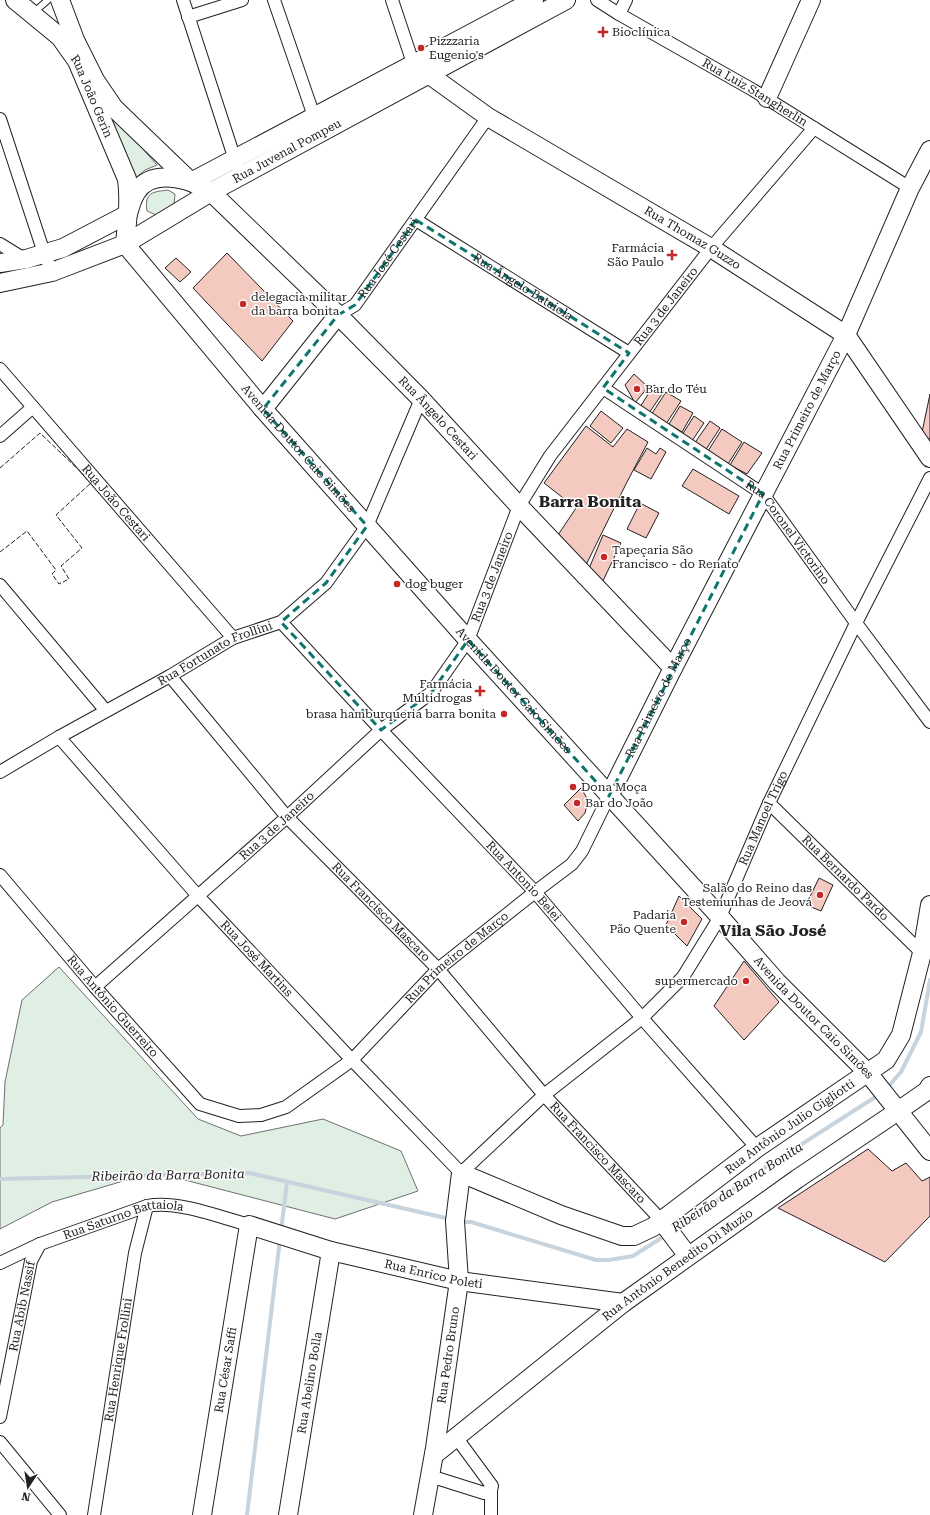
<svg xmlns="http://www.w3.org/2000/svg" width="930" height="1515" viewBox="0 0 930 1515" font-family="'Roboto Serif',serif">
	<rect width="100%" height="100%" fill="#fff"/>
	<g fill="#e0efe3" stroke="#6f6f6f">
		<polygon points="104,105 157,165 145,170 131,182"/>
		<path d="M168,190l7,4 -1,11 -18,10 -9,-4c-3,-19 6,-19 21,-21z"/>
		<polygon points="59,967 198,1119 241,1136 323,1119 401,1151 418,1191 335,1219 154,1172 52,1202 0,1229 0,1128 3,1125 5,1082 22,1000"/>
	</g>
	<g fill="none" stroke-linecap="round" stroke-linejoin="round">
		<g stroke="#c7d3dd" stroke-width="4">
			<polyline points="887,1088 901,1072 921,1032 930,980"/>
			<polyline points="0,1179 249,1173 450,1219"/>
			<polyline points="465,1222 471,1222 596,1260 609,1260 633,1256 666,1235"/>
			<polyline points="674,1230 760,1171 880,1094"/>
			<polyline points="281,1231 287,1182"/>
			<polyline points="247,1515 280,1239"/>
		</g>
	</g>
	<g fill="#f3c9c0" stroke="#222">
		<polygon points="227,253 293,321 262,361 193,288"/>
		<polygon points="176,258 191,272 180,282 165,268"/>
		<polygon points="634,374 648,387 635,403 625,385"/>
		<polygon points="654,385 664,391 649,413 640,407"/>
		<polygon points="666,392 681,401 666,424 651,415"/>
		<polygon points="930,394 930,439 921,437"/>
		<polygon points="680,406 693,413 682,432 669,424"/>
		<polygon points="601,411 623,428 611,443 590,426"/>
		<polygon points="694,416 704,423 692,441 682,435"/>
		<polygon points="710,421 720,428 705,451 694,444"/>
		<polygon points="586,426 613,447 627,429 648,442 627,482 584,569 556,538 576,508 544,483"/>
		<polygon points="722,429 742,442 728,464 708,451"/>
		<polygon points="744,442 762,453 747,474 730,465"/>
		<polygon points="647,448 656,454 660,448 666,452 651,479 634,470"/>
		<polygon points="693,469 739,496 729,514 682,486"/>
		<polygon points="640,503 659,513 646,538 627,529"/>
		<polygon points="603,535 621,543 601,585 588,571"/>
		<polygon points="581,788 588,800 585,813 578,821 564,805"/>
		<polygon points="819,878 833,885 821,911 806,905"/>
		<polygon points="679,896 702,919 687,946 666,925"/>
		<polygon points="744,961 779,1002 744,1040 714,1006"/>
		<polygon points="868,1149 892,1171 906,1163 922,1181 930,1177 930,1216 885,1262 778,1208"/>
	</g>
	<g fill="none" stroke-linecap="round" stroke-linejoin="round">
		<defs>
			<polyline id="lane" points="33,13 48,0"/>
			<g id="street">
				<polyline points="183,0 237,166"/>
				<polyline points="274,0 316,122"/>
				<polyline points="392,0 413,63"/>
				<path id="s1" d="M597,0l22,14 134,76 157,98"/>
				<polyline points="619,14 626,0"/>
				<polyline points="188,17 242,0"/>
				<polyline points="0,119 44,253 52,272"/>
				<path id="s2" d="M416,220l213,133"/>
				<polyline points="0,244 26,260"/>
				<path id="s3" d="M338,315l17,-10 133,-188"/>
				<path id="s4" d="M0,369l233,269"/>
				<path id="s5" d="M603,388l160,106 93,129 74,99"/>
				<polyline points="0,436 33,407"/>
				<polyline points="0,585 106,711"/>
				<path id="s6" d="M281,622l100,108 154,162 107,126 115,130"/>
				<path id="s7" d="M170,676l117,141 151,152 106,126 117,125"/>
				<path id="s8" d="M59,737l139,159 154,164 109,113 83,-78 98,-77 41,-41 37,-60 49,-114 87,-180 74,-145"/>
				<path id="s9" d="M0,772l59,-35 111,-61 63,-38 48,-16 45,-39 41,-57 54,-127"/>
				<path id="s10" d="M769,803l153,150"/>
				<path id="s11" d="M0,875l95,112 105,117 39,12 22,-1 25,-8 66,-47 86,-91 97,-77 37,-28 10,-13 27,-55"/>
				<path id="s12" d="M95,987l192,-170 94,-87 50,-37 37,-53 51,-134 31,-50 161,-208 103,-120"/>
				<path id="s13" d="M0,1263l40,-19 107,-38c30,-6 73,11 102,19"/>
				<path id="s14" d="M0,1417l31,-156 9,-17"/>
				<polyline points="0,1442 60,1515"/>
				<polyline points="430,1476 484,1493 491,1490 492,1486 456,1437"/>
				<path id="s15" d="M94,1515l41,-262 12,-47"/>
				<polyline points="491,1515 491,1490"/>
			</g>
			<g id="secondary">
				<path id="s16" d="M15,0l45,37 17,24 50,118c3,22 0,43 -2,65l138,165 104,117 101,114 252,277 57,65 91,91 62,78"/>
				<path id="s17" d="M60,0l15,40 20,40 19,28 77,74 20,10 127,123 83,84 98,107 154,162"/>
				<path id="s18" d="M413,63l75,54 223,131 135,87 84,123"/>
				<polyline points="767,98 811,0"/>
				<path d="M0,263l26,-4 37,-11 65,-34c2,-7 4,-15 8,-21 11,-20 36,-17 55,-11l343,-182"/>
				<path id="s19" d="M0,283l52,-11 73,-28 86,-52 355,-192"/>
				<polyline points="263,409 338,315"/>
				<path id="s20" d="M609,796l64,-128 173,-333 64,-147 20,-38"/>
				<polyline points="661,1220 688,1256"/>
				<path id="s21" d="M434,1455l189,-152 174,-124 101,-68 29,-20 3,-5"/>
				<path id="s22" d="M202,1515l47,-290 82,26 128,30 164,22"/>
				<path id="s23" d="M288,1515l43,-264"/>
				<path id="s24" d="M423,1515l12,-67 24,-167 -4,-60 6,-48 100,42 61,21h12l19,-9 104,-79 129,-88 15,-25 21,-82 8,-48"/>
			</g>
		</defs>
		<use href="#lane" stroke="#222" stroke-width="8"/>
		<use href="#street" stroke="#222" stroke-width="14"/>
		<use href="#secondary" stroke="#222" stroke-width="20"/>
		<use href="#lane" stroke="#fff" stroke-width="6"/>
		<use href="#street" stroke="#fff" stroke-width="12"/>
		<use href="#secondary" stroke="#fff" stroke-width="18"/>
		<g stroke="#222" stroke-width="1" stroke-dasharray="5 2" stroke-linecap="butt">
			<polyline points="0,468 40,433 84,475"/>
			<polyline points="0,552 27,531 56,570 52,574 59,584 69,579 61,566 82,548 56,515 92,482 90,480"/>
		</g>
	</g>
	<path fill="none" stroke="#0f766e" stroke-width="3" stroke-dasharray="8 5" stroke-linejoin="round" d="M416,220l213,133 -26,35 160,106 -154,302 -141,-156 -37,53 -50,37 -100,-108 45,-39 41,-57 -104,-117 75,-94 17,-10z"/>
	<g fill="#c62828" stroke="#fff" stroke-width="1.5">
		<path d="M601 26h4v4h4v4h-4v4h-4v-4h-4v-4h4z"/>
		<circle cx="421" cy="48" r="4"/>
		<path d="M670 249h4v4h4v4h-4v4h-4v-4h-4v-4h4z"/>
		<circle cx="243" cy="304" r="4"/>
		<circle cx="637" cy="389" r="4"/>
		<circle cx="604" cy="557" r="4"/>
		<circle cx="397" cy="584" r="4"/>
		<path d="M478 685h4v4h4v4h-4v4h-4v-4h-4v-4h4z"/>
		<circle cx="504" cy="714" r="4"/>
		<circle cx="573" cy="787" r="4"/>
		<circle cx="577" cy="803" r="4"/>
		<circle cx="820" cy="895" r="4"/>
		<circle cx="684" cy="922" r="4"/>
		<circle cx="746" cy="981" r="4"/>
	</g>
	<g text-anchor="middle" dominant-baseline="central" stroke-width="3" stroke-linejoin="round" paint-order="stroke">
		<g font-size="12" fill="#222" stroke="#fff" text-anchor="start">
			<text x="612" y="32">Bioclínica</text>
			<text x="429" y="41">Pizzzaria<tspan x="429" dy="14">Eugenio's</tspan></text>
			<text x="664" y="248" text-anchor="end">Farmácia<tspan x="664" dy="14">São Paulo</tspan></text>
			<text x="251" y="297">delegacia militar<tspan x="251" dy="14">da barra bonita</tspan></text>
			<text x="645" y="389">Bar do Téu</text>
			<text x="612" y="550">Tapeçaria São<tspan x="612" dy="14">Francisco - do Renato</tspan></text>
			<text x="405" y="584">dog buger</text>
			<text x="472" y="684" text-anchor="end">Farmácia<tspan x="472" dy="14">Multidrogas</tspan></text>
			<text x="496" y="714" text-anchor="end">brasa hamburqueria barra bonita</text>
			<text x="581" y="787">Dona Moça</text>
			<text x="585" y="803">Bar do João</text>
			<text x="812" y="888" text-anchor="end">Salão do Reino das<tspan x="812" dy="14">Testemunhas de Jeová</tspan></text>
			<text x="676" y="915" text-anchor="end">Padaria<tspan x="676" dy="14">Pão Quente</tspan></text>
			<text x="738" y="981" text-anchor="end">supermercado</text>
		</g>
		<g font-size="12" fill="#222" stroke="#fff">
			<text stroke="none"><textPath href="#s1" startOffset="183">Rua Luiz Stangherlin</textPath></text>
			<text stroke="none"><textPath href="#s16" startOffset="126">Rua João Gerin</textPath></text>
			<text stroke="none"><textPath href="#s19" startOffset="318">Rua Juvenal Pompeu</textPath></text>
			<text stroke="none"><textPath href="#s18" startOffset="330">Rua Thomaz Guzzo</textPath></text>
			<text stroke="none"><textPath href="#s3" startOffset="77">Rua José Cestari</textPath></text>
			<text stroke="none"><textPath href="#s2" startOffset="126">Rua Ângelo Bataiola</textPath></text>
			<text stroke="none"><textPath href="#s12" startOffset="903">Rua 3 de Janeiro</textPath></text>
			<text stroke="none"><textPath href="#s20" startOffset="434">Rua Primeiro de Março</textPath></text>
			<text stroke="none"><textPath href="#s17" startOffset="571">Rua Ângelo Cestari</textPath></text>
			<text stroke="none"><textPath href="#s16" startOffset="549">Avenida Doutor Caio Simões</textPath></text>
			<text stroke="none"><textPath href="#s4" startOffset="177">Rua João Cestari</textPath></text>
			<text stroke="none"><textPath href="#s5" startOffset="237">Rua Coronel Victorino</textPath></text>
			<text stroke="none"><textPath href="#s12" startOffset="579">Rua 3 de Janeiro</textPath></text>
			<text stroke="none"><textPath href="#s9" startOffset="246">Rua Fortunato Frollini</textPath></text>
			<text stroke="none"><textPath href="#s16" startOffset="873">Avenida Doutor Caio Simões</textPath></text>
			<text stroke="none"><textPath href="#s20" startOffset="110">Rua Primeiro de Março</textPath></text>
			<text stroke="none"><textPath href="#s8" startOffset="1068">Rua Manoel Trigo</textPath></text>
			<text stroke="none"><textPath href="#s12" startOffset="243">Rua 3 de Janeiro</textPath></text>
			<text stroke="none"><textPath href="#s10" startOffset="107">Rua Bernardo Pardo</textPath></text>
			<text stroke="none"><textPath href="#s6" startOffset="355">Rua Antonio Belei</textPath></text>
			<text stroke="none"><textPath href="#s7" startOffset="317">Rua Francisco Mascaro</textPath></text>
			<text stroke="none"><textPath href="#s8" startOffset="297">Rua José Martins</textPath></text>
			<text stroke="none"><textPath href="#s11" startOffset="621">Rua Primeiro de Março</textPath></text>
			<text stroke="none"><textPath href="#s11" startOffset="173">Rua Antônio Guerreiro</textPath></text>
			<text stroke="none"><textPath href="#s16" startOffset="1317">Avenida Doutor Caio Simões</textPath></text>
			<text stroke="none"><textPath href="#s24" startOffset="721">Rua Antônio Julio Gigliotti</textPath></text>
			<text stroke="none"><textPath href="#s7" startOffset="641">Rua Francisco Mascaro</textPath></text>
			<text stroke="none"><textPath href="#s13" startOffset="132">Rua Saturno Battaiola</textPath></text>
			<text stroke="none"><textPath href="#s21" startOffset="309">Rua Antônio Benedito Di Muzio</textPath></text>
			<text stroke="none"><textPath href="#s22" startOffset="485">Rua Enrico Poleti</textPath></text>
			<text stroke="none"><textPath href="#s14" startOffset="113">Rua Abib Nassif</textPath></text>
			<text stroke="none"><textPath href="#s24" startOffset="162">Rua Pedro Bruno</textPath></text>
			<text stroke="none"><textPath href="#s15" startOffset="157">Rua Henrique Frollini</textPath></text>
			<text stroke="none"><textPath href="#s22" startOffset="147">Rua César Saffi</textPath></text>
			<text stroke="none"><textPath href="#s23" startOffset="134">Rua Abelino Bolla</textPath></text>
		</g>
		<g font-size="13" font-style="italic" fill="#222" stroke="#fff">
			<text transform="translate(168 1175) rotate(-1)">Ribeirão da Barra Bonita</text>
			<text transform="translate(737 1187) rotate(-33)">Ribeirão da Barra Bonita</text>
		</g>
		<g font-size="16" font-weight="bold" fill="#222" stroke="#fff">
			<text x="590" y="501">Barra Bonita</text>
			<text x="773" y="930">Vila São José</text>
		</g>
	</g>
	<g transform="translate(28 1487) rotate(192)" stroke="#ffffff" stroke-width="3" paint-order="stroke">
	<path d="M0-3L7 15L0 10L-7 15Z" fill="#222222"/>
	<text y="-6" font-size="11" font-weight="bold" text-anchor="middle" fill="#222222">N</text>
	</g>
</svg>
